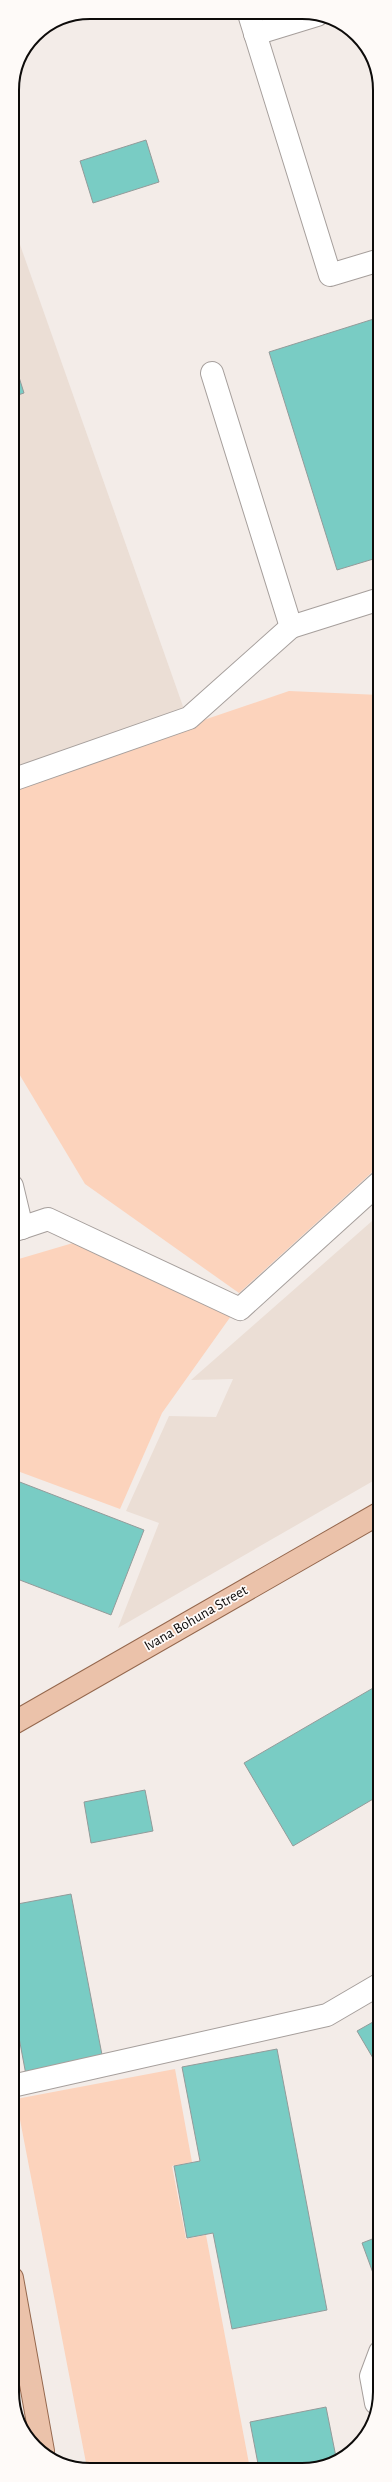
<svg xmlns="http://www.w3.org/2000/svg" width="392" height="2482" viewBox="0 0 392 2482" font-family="'Alegreya Sans',sans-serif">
	<rect width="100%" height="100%" fill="#f3ece8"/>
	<g fill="#ebded5">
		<polygon points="12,222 185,712 12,775"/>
		<polygon points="380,1214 380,1477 118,1628 159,1523 126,1511 169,1416 216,1417 233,1379 191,1380"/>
	</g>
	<g fill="#fcd3bc">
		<polygon points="289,691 380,695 380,1165 239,1293 85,1184 12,1062 12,785"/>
		<polygon points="73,1243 231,1316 162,1413 120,1509 12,1469 12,1261"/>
		<polygon points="175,2069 192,2162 172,2166 186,2239 206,2235 250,2469 87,2468 16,2099"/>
	</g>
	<g fill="#79ccc4" stroke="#939b9a">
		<polygon points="146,140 159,182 93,203 80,161"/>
		<polygon points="380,317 380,557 337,570 269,352"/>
		<polygon points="12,355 24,393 12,397"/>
		<polygon points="12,1479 144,1530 111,1615 12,1577"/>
		<polygon points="380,1684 380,1795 293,1846 244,1763"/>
		<polygon points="145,1790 153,1831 91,1843 84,1802"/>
		<polygon points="71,1894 103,2060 26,2075 12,2000 12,1905"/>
		<polygon points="380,2018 380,2070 357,2031"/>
		<polygon points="277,2049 327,2310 232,2329 213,2233 187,2238 174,2166 200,2161 182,2067"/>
		<polygon points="380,2236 380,2292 362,2243"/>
		<polygon points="326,2407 337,2462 308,2470 259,2469 250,2422"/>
	</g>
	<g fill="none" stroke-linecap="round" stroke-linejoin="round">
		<defs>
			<g id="minor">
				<polyline points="249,14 330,275 380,260"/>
				<polyline points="255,34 317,15"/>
				<polyline points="212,373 291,627 380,599"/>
				<polyline points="12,780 189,718 291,627"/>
				<polyline points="12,1186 22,1228"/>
				<polyline points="12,1231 48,1219 240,1309 380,1182"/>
				<polyline points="12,2086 327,2015 380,1984"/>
				<polyline points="376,2403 371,2376 380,2352"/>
			</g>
			<g id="major">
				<polyline points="12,1724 380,1513"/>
				<polyline points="12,2278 43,2451"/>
			</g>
		</defs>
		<use href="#minor" stroke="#a69f9c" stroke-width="24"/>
		<use href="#major" stroke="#94674d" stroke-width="24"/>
		<use href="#minor" stroke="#fff" stroke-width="22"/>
		<use href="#major" stroke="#ebc2aa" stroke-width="22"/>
	</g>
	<g text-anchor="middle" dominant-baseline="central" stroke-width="3.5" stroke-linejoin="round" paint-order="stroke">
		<g font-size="15" fill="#0d0b0a" stroke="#fefaf8">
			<text transform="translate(196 1618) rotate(-30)">Ivana Bohuna Street</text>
		</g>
	</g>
	<path d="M0 0H392V2482H0ZM90 19H302A71 71 0 0 1 373 90V2392A71 71 0 0 1 302 2463H90A71 71 0 0 1 19 2392V90A71 71 0 0 1 90 19Z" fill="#fefaf8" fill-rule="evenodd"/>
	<path fill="none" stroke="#0d0b0a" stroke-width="2" d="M90 19H302A71 71 0 0 1 373 90V2392A71 71 0 0 1 302 2463H90A71 71 0 0 1 19 2392V90A71 71 0 0 1 90 19Z"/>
</svg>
